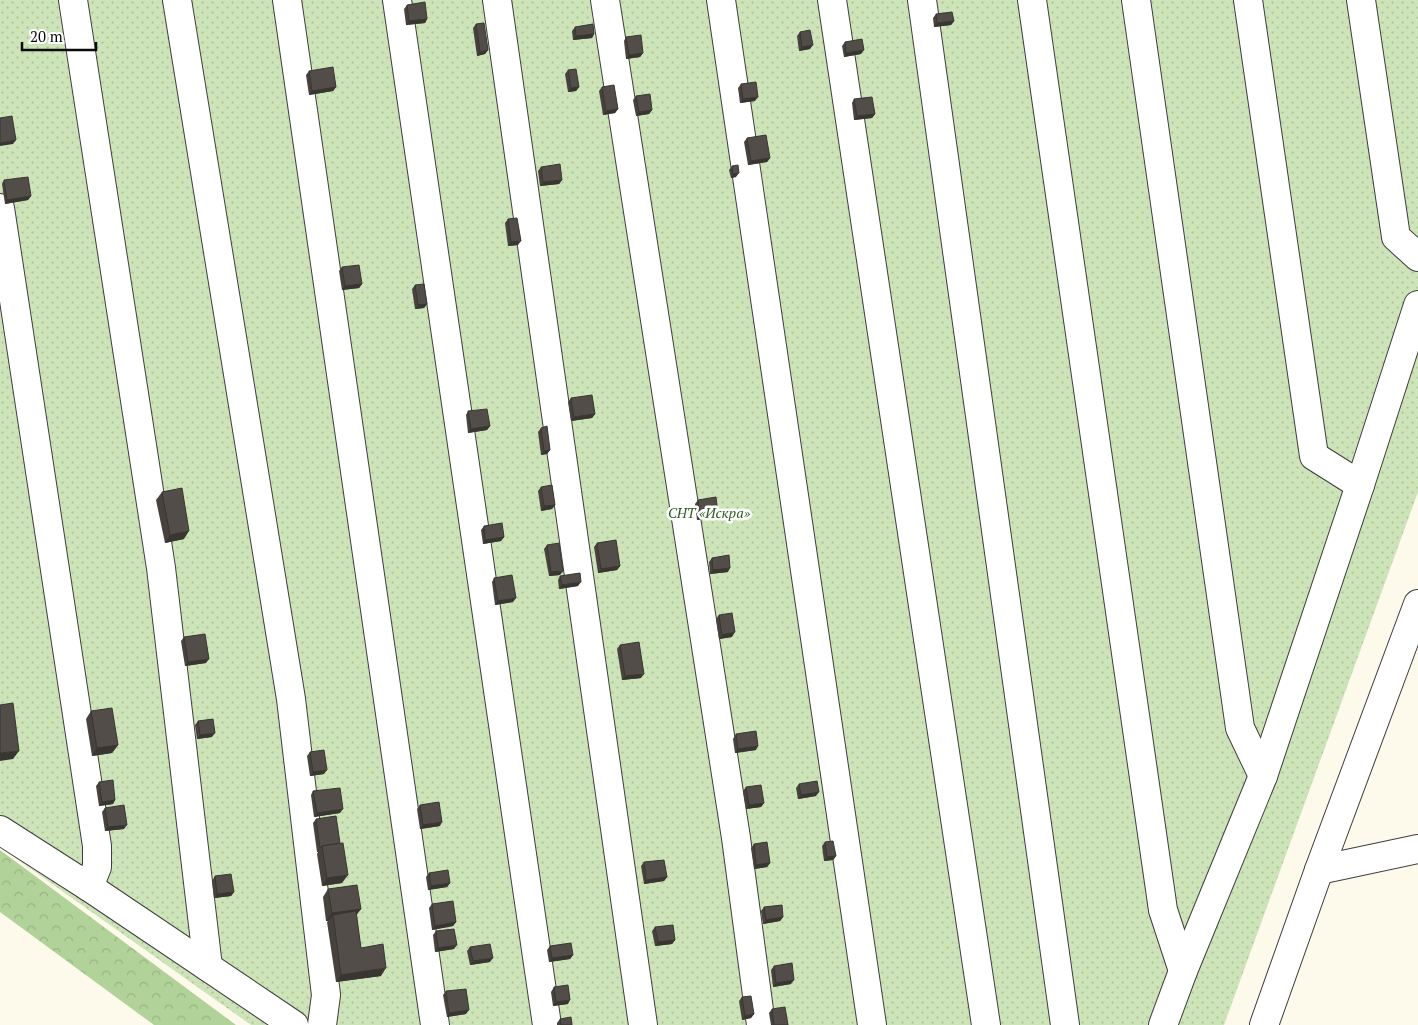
<svg xmlns="http://www.w3.org/2000/svg" width="1418" height="1025" viewBox="0 0 1418 1025" font-family="'PT Serif',serif">
	<defs>
		<pattern id="forest-crowns" width="20" height="18" patternUnits="userSpaceOnUse" patternTransform="scale(1.25)"><rect width="20" height="18" fill="#b1d399"/><path d="M2 6a3 3 0 1 1 6 0M12 15a3 3 0 1 1 6 0" fill="none" stroke="#97b482"/></pattern>
		<pattern id="garden-dots" width="8" height="8" patternUnits="userSpaceOnUse" patternTransform="scale(1.25)"><rect width="8" height="8" fill="#cde4b8"/><path d="M2 2h.1M6 6h.1" fill="none" stroke="#afc29d" stroke-width="1.8" stroke-linecap="round"/></pattern>
	</defs>
	<rect width="100%" height="100%" fill="#fdfaeb"/>
	<polygon fill="url(#forest-crowns)" points="0,850 236,1025 154,1025 0,912"/>
	<polygon fill="url(#garden-dots)" points="0,0 1418,0 1418,492 1224,1025 251,1025 0,847"/>
	<g fill="none" stroke-linecap="round" stroke-linejoin="round">
		<defs>
			<g id="minor">
				<polyline points="73,0 161,568 208,967"/>
				<polyline points="177,0 291,699 326,995 322,1025"/>
				<polyline points="287,0 435,1025"/>
				<polyline points="397,0 547,1025"/>
				<polyline points="497,0 643,1025"/>
				<polyline points="605,0 736,838 761,1025"/>
				<polyline points="721,0 872,1025"/>
				<polyline points="832,0 986,1025"/>
				<polyline points="922,0 1065,1025"/>
				<polyline points="1032,0 1163,910 1183,971"/>
				<polyline points="1136,0 1240,728 1263,776"/>
				<polyline points="1248,0 1314,456 1360,485"/>
				<polyline points="1361,0 1396,237 1418,257"/>
				<polyline points="0,208 97,846 97,867 89,887"/>
				<polyline points="0,830 89,887 294,1025"/>
				<polyline points="1319,870 1418,849"/>
				<polyline points="1163,1025 1183,971 1263,776 1360,485 1418,305"/>
				<polyline points="1264,1025 1319,870 1418,604"/>
			</g>
		</defs>
		<use href="#minor" stroke="#3e3e3e" stroke-width="30"/>
		<use href="#minor" stroke="#fff" stroke-width="28"/>
	</g>
	<g fill="#47423e">
		<polygon points="407,5 427,19 425,23 406,25 404,9"/>
		<polygon points="936,14 954,21 951,25 934,27 933,18"/>
		<polygon points="476,24 488,50 485,54 477,56 473,28"/>
		<polygon points="575,27 594,34 592,38 573,40 572,31"/>
		<polygon points="800,32 810,49 799,51 797,36"/>
		<polygon points="626,37 643,53 640,57 626,59 624,41"/>
		<polygon points="845,42 861,54 844,57 842,46"/>
		<polygon points="568,70 579,87 576,91 568,92 565,74"/>
		<polygon points="309,71 336,87 333,91 309,95 306,75"/>
		<polygon points="741,84 755,101 740,103 738,88"/>
		<polygon points="602,87 618,109 615,113 603,115 599,91"/>
		<polygon points="636,96 652,110 649,114 636,116 633,100"/>
		<polygon points="854,99 875,114 872,118 854,120 852,103"/>
		<polygon points="747,138 770,158 767,162 748,165 744,142"/>
		<polygon points="732,166 736,177 731,178 729,170"/>
		<polygon points="541,167 562,180 559,184 540,186 538,171"/>
		<polygon points="4,180 31,196 28,200 5,204 2,184"/>
		<polygon points="508,219 518,245 508,246 505,223"/>
		<polygon points="342,267 362,284 359,288 342,290 339,271"/>
		<polygon points="415,285 427,304 424,308 415,309 412,289"/>
		<polygon points="571,398 595,414 592,418 571,421 568,402"/>
		<polygon points="468,411 490,426 487,430 468,433 466,415"/>
		<polygon points="541,428 550,450 547,454 541,455 538,432"/>
		<polygon points="541,487 555,505 552,509 541,511 538,491"/>
		<polygon points="162,492 184,539 165,543 156,500"/>
		<polygon points="698,500 718,513 715,517 697,520 695,504"/>
		<polygon points="484,526 504,537 501,541 483,544 481,530"/>
		<polygon points="597,543 620,566 617,570 598,573 594,547"/>
		<polygon points="547,545 560,575 549,576 544,549"/>
		<polygon points="712,558 728,572 710,574 709,562"/>
		<polygon points="560,576 578,586 559,589 558,580"/>
		<polygon points="494,578 513,602 495,605 492,582"/>
		<polygon points="719,615 732,637 719,639 716,619"/>
		<polygon points="184,637 206,663 185,666 181,641"/>
		<polygon points="620,645 641,678 622,680 617,649"/>
		<polygon points="91,711 118,745 112,753 92,756 86,719"/>
		<polygon points="198,721 212,737 197,739 195,725"/>
		<polygon points="736,734 756,750 735,753 733,739"/>
		<polygon points="310,752 324,774 310,776 307,756"/>
		<polygon points="99,782 115,800 113,804 99,806 96,786"/>
		<polygon points="799,784 816,796 798,799 796,788"/>
		<polygon points="746,787 764,803 761,807 746,809 743,791"/>
		<polygon points="313,791 340,813 314,817 311,795"/>
		<polygon points="420,805 440,826 420,829 417,809"/>
		<polygon points="105,808 124,829 105,831 102,812"/>
		<polygon points="316,819 342,883 322,886 317,854 318,852 317,852 313,823"/>
		<polygon points="825,842 836,856 833,860 824,861 822,846"/>
		<polygon points="754,844 770,863 767,867 754,869 751,848"/>
		<polygon points="644,862 667,877 664,881 644,884 641,866"/>
		<polygon points="429,873 450,883 447,887 428,890 426,877"/>
		<polygon points="215,876 234,892 231,896 214,898 212,881"/>
		<polygon points="328,889 361,909 356,915 361,948 381,976 336,982 327,922 328,921 326,921 323,897"/>
		<polygon points="432,904 456,922 453,926 432,930 429,908"/>
		<polygon points="764,907 783,917 780,921 763,924 761,911"/>
		<polygon points="655,927 675,940 672,944 655,946 652,931"/>
		<polygon points="436,931 454,949 435,952 433,935"/>
		<polygon points="550,946 573,955 570,959 549,962 547,950"/>
		<polygon points="470,947 490,962 470,965 467,951"/>
		<polygon points="774,966 791,984 773,987 771,970"/>
		<polygon points="554,987 568,1004 553,1006 551,992"/>
		<polygon points="446,991 466,1014 447,1017 443,995"/>
		<polygon points="742,997 754,1014 751,1018 742,1020 739,1001"/>
		<polygon points="772,1009 788,1025 771,1025 769,1013"/>
		<polygon points="560,1019 572,1025 557,1025 557,1023"/>
	</g>
	<g fill="#393632">
		<polygon points="427,19 425,23 406,25 409,21"/>
		<polygon points="954,21 951,25 934,27 937,23"/>
		<polygon points="594,34 592,38 573,40 576,36"/>
		<polygon points="813,45 810,49 799,51 802,47"/>
		<polygon points="488,50 485,54 477,56 480,52"/>
		<polygon points="864,50 861,54 844,57 846,53"/>
		<polygon points="643,53 640,57 626,59 629,55"/>
		<polygon points="336,87 333,91 309,95 312,91"/>
		<polygon points="579,87 576,91 568,92 571,88"/>
		<polygon points="758,97 755,101 740,103 743,99"/>
		<polygon points="618,109 615,113 603,115 606,111"/>
		<polygon points="652,110 649,114 636,116 639,112"/>
		<polygon points="875,114 872,118 854,120 857,116"/>
		<polygon points="16,140 13,144 0,146 0,143"/>
		<polygon points="770,158 767,162 748,165 751,161"/>
		<polygon points="739,173 736,177 731,178 733,174"/>
		<polygon points="562,180 559,184 540,186 543,182"/>
		<polygon points="31,196 28,200 5,204 7,200"/>
		<polygon points="521,241 518,245 508,246 511,242"/>
		<polygon points="362,284 359,288 342,290 345,286"/>
		<polygon points="427,304 424,308 415,309 418,305"/>
		<polygon points="595,414 592,418 571,421 574,417"/>
		<polygon points="490,426 487,430 468,433 471,429"/>
		<polygon points="550,450 547,454 541,455 544,451"/>
		<polygon points="555,505 552,509 541,511 544,506"/>
		<polygon points="718,513 715,517 697,520 700,516"/>
		<polygon points="189,531 184,539 165,543 170,535"/>
		<polygon points="504,537 501,541 483,544 485,540"/>
		<polygon points="620,566 617,570 598,573 601,569"/>
		<polygon points="730,568 728,572 710,574 713,570"/>
		<polygon points="563,571 560,575 549,576 551,572"/>
		<polygon points="581,582 578,586 559,589 562,585"/>
		<polygon points="516,598 513,602 495,605 498,601"/>
		<polygon points="735,632 732,637 719,639 722,635"/>
		<polygon points="209,659 206,663 185,666 188,662"/>
		<polygon points="644,674 641,678 622,680 625,676"/>
		<polygon points="215,733 212,737 197,739 200,735"/>
		<polygon points="118,745 112,753 92,756 97,748"/>
		<polygon points="758,746 756,750 735,753 738,749"/>
		<polygon points="19,751 13,759 0,761 0,753"/>
		<polygon points="327,770 324,774 310,776 313,772"/>
		<polygon points="819,792 816,796 798,799 801,795"/>
		<polygon points="115,800 113,804 99,806 102,802"/>
		<polygon points="764,803 761,807 746,809 749,805"/>
		<polygon points="343,809 340,813 314,817 317,813"/>
		<polygon points="442,822 440,826 420,829 423,825"/>
		<polygon points="127,825 124,829 105,831 108,827"/>
		<polygon points="836,856 833,860 824,861 827,857"/>
		<polygon points="770,863 767,867 754,869 756,865"/>
		<polygon points="348,875 342,883 322,886 327,878"/>
		<polygon points="667,877 664,881 644,884 646,880"/>
		<polygon points="450,883 447,887 428,890 431,886"/>
		<polygon points="234,892 231,896 214,898 217,894"/>
		<polygon points="361,909 355,917 333,915 328,921 326,921 332,913"/>
		<polygon points="783,917 780,921 763,924 766,920"/>
		<polygon points="456,922 453,926 432,930 435,926"/>
		<polygon points="675,940 672,944 655,946 658,942"/>
		<polygon points="457,945 454,949 435,952 438,948"/>
		<polygon points="573,955 570,959 549,962 552,958"/>
		<polygon points="493,958 490,962 470,965 473,961"/>
		<polygon points="386,968 381,976 336,982 341,975"/>
		<polygon points="794,980 791,984 773,987 776,983"/>
		<polygon points="570,1000 568,1004 553,1006 556,1002"/>
		<polygon points="469,1010 466,1014 447,1017 449,1013"/>
		<polygon points="754,1014 751,1018 742,1020 745,1016"/>
	</g>
	<g fill="#524d48" stroke="#393632">
		<polygon points="425,2 427,19 409,21 407,5"/>
		<polygon points="952,12 954,21 937,23 936,14"/>
		<polygon points="484,23 488,50 480,52 476,24"/>
		<polygon points="593,24 594,34 576,36 575,27"/>
		<polygon points="810,30 813,45 802,47 800,32"/>
		<polygon points="641,35 643,53 629,55 626,37"/>
		<polygon points="862,39 864,50 846,53 845,42"/>
		<polygon points="333,67 336,87 312,91 309,71"/>
		<polygon points="576,69 579,87 571,88 568,70"/>
		<polygon points="756,82 758,97 743,99 741,84"/>
		<polygon points="614,85 618,109 606,111 602,87"/>
		<polygon points="650,94 652,110 639,112 636,96"/>
		<polygon points="872,97 875,114 857,116 854,99"/>
		<polygon points="12,116 16,140 0,143 0,118"/>
		<polygon points="766,135 770,158 751,161 747,138"/>
		<polygon points="560,164 562,180 543,182 541,167"/>
		<polygon points="738,165 739,173 733,174 732,166"/>
		<polygon points="28,177 31,196 7,200 4,180"/>
		<polygon points="517,218 521,241 511,242 508,219"/>
		<polygon points="359,265 362,284 345,286 342,267"/>
		<polygon points="424,284 427,304 418,305 415,285"/>
		<polygon points="592,395 595,414 574,417 571,398"/>
		<polygon points="487,409 490,426 471,429 468,411"/>
		<polygon points="547,426 550,450 544,451 541,428"/>
		<polygon points="552,485 555,505 544,506 541,487"/>
		<polygon points="182,488 189,531 170,535 162,492"/>
		<polygon points="716,497 718,513 700,516 698,500"/>
		<polygon points="502,523 504,537 485,540 484,526"/>
		<polygon points="616,540 620,566 601,569 597,543"/>
		<polygon points="559,543 563,571 551,572 547,545"/>
		<polygon points="729,555 730,568 713,570 712,558"/>
		<polygon points="580,573 581,582 562,585 560,576"/>
		<polygon points="512,575 516,598 498,601 494,578"/>
		<polygon points="732,613 735,632 722,635 719,615"/>
		<polygon points="205,634 209,659 188,662 184,637"/>
		<polygon points="639,642 644,674 625,676 620,645"/>
		<polygon points="13,703 19,751 0,753 0,705"/>
		<polygon points="112,708 118,745 97,748 91,711"/>
		<polygon points="213,719 215,733 200,735 198,721"/>
		<polygon points="756,731 758,746 738,749 736,734"/>
		<polygon points="324,750 327,770 313,772 310,752"/>
		<polygon points="113,780 115,800 102,802 99,782"/>
		<polygon points="817,781 819,792 801,795 799,784"/>
		<polygon points="761,785 764,803 749,805 746,787"/>
		<polygon points="340,788 343,809 317,813 313,791"/>
		<polygon points="439,802 442,822 423,825 420,805"/>
		<polygon points="124,805 127,825 108,827 105,808"/>
		<polygon points="336,816 340,843 322,846 320,848 316,819"/>
		<polygon points="833,841 836,856 827,857 825,842"/>
		<polygon points="767,842 770,863 756,865 754,844"/>
		<polygon points="343,843 348,875 327,878 322,846"/>
		<polygon points="664,860 667,877 646,880 644,862"/>
		<polygon points="448,870 450,883 431,886 429,873"/>
		<polygon points="231,874 234,892 217,894 215,876"/>
		<polygon points="357,885 361,909 332,913 328,889"/>
		<polygon points="453,901 456,922 435,926 432,904"/>
		<polygon points="782,905 783,917 766,920 764,907"/>
		<polygon points="356,911 361,948 383,944 386,968 341,975 333,915"/>
		<polygon points="673,925 675,940 658,942 655,927"/>
		<polygon points="454,929 457,945 438,948 436,931"/>
		<polygon points="571,943 573,955 552,958 550,946"/>
		<polygon points="490,944 493,958 473,961 470,947"/>
		<polygon points="792,963 794,980 776,983 774,966"/>
		<polygon points="568,985 570,1000 556,1002 554,987"/>
		<polygon points="466,989 469,1010 449,1013 446,991"/>
		<polygon points="751,996 754,1014 745,1016 742,997"/>
		<polygon points="785,1007 788,1025 774,1025 772,1009"/>
		<polygon points="571,1017 572,1025 561,1025 560,1019"/>
	</g>
	<g text-anchor="middle" dominant-baseline="central" stroke-width="5" stroke-linejoin="round" paint-order="stroke">
		<g font-size="14" font-style="italic" fill="#2c5c22" stroke="#fff">
			<text x="709" y="512">СНТ «Искра»</text>
		</g>
	</g>
	<path d="M22 42v8h74v-8" fill="none" stroke="#0b0b0b" stroke-width="2.5"/>
	<text x="30" y="42" font-size="15" fill="#0b0b0b" stroke="#ffffff" stroke-width="4" paint-order="stroke">20 m</text>
</svg>
